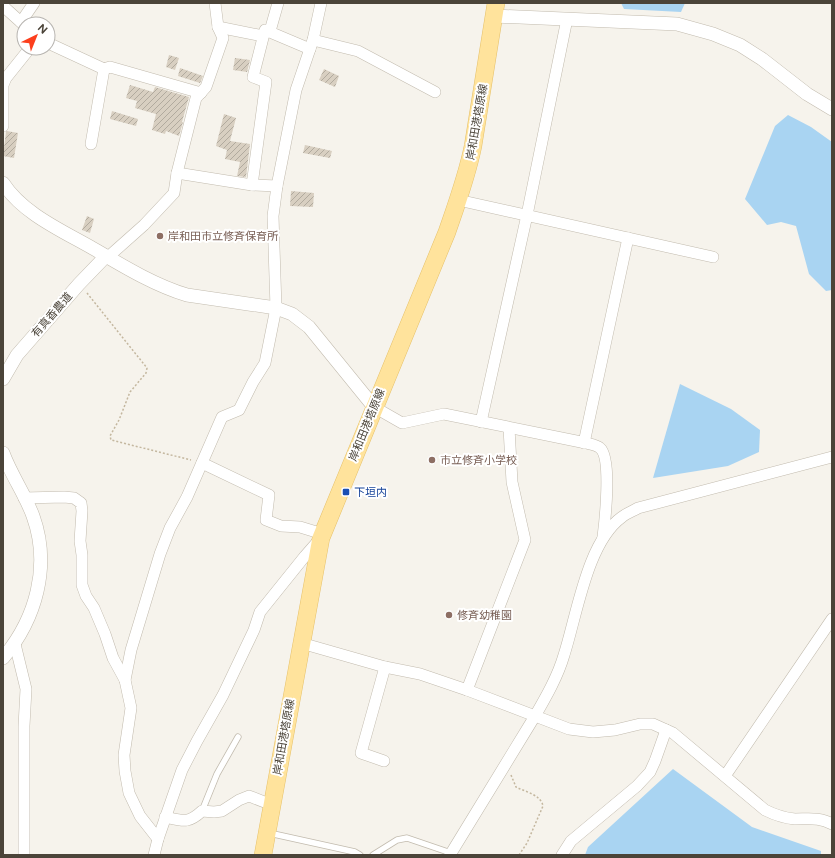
<svg xmlns="http://www.w3.org/2000/svg" width="835" height="858" viewBox="0 0 835 858" font-family="Figtree,'Noto Sans JP',sans-serif">
	<defs>
		<pattern id="building-hatch" width="6" height="6" patternUnits="userSpaceOnUse"><rect width="6" height="6" fill="#d8cfc1"/><path d="M-1 1l2-2M0 6l6-6M5 7l2-2" fill="none" stroke="#b1aa9e"/></pattern>
	</defs>
	<rect width="100%" height="100%" fill="#f6f3ec"/>
	<g fill="#a9d4f2">
		<polygon points="621,3 685,3 681,12 624,9"/>
		<polygon points="788,115 811,127 832,142 832,290 826,291 809,274 796,226 781,222 767,225 745,199 775,126"/>
		<polygon points="680,384 731,409 760,430 759,452 728,466 653,478"/>
		<polygon points="673,769 752,827 821,851 821,855 585,855 588,847"/>
	</g>
	<g fill="url(#building-hatch)">
		<polygon points="169,55 179,58 175,70 166,67"/>
		<polygon points="235,58 250,60 247,72 233,70"/>
		<polygon points="180,68 203,76 200,83 178,76"/>
		<polygon points="324,69 339,76 335,87 319,80"/>
		<polygon points="130,85 153,92 155,87 189,97 182,122 183,122 179,136 166,131 165,134 152,130 156,114 135,108 137,101 126,98"/>
		<polygon points="112,111 138,119 136,126 110,119"/>
		<polygon points="224,114 236,118 230,141 250,144 246,177 237,176 240,162 225,159 227,150 216,146"/>
		<polygon points="7,131 18,133 14,158 3,156 6,132"/>
		<polygon points="305,145 332,151 330,158 303,153"/>
		<polygon points="291,191 314,193 313,207 290,206"/>
		<polygon points="87,216 94,219 90,233 82,230"/>
	</g>
	<g fill="none" stroke-linecap="round" stroke-linejoin="round">
		<defs>
			<g id="service">
				<polyline points="202,811 217,774 238,737"/>
				<polyline points="269,833 355,852 360,855"/>
				<polyline points="373,855 397,840 407,838 451,853"/>
			</g>
			<g id="minor">
				<polyline points="3,6 24,25"/>
				<polyline points="21,22 34,3"/>
				<polyline points="218,27 263,36"/>
				<polyline points="270,31 278,3"/>
				<polyline points="313,40 358,51 435,92"/>
				<polyline points="48,43 104,69 91,144"/>
				<polyline points="104,69 110,67 201,93"/>
				<polyline points="3,126 3,85 6,78 30,48"/>
				<polyline points="177,173 252,185 277,186"/>
				<polyline points="252,185 266,82 253,77 265,30 310,49"/>
				<polyline points="458,200 713,257"/>
				<polyline points="108,257 144,225 174,193 177,173 196,98 206,87 223,38 218,27 215,3"/>
				<path d="M374,407l28,16 42,-9 142,29c4,1 11,2 14,5 12,10 5,73 3,89"/>
				<polyline points="481,422 527,215 567,19"/>
				<polyline points="584,443 628,238"/>
				<polyline points="202,463 269,495 266,520 281,526 300,527 323,534"/>
				<polyline points="24,498 64,497 74,498 81,503 82,511 80,541 82,555 82,585 86,596 94,608 105,634 113,658 125,680"/>
				<path d="M301,643l84,24 35,7 47,16 102,39 24,3 22,-2 25,-6h13l20,9 92,77c10,5 19,8 30,9 14,0 25,-2 37,5"/>
				<polyline points="15,644 26,689 24,726 24,855"/>
				<polyline points="467,690 525,540 512,482 509,428"/>
				<polyline points="384,761 361,753 385,667"/>
				<polyline points="725,776 832,619"/>
				<path d="M165,817c18,4 23,7 37,-6l12,1 8,-1 17,-11 10,-4 23,9"/>
				<polyline points="158,839 140,816 129,793 125,771 124,755 131,708 125,680 131,650 160,554 170,528 187,497 222,417 239,410 253,382 265,363 276,308 273,216 277,186 296,90 313,40 321,3"/>
				<polyline points="154,855 158,839 182,770 197,741 223,695 254,630 260,612 305,556 319,540"/>
				<path d="M450,855l85,-139c11,-19 23,-40 29,-61 13,-40 23,-113 58,-138 5,-4 11,-6 16,-9l194,-51"/>
				<polyline points="562,855 571,841 637,786 650,772 655,761 666,730"/>
			</g>
			<g id="tertiary">
				<polyline points="494,16 677,24 713,34 740,45 762,59 807,94 832,109"/>
				<path d="M3,183c20,31 60,48 91,66 29,17 60,36 93,46l89,13 16,6 17,13 65,80"/>
				<polyline points="3,379 17,355 79,284 106,256"/>
				<path d="M3,453c8,22 22,41 30,63 18,50 3,103 -30,142"/>
			</g>
			<path id="primary" d="M263,855l58,-317 126,-306c10,-29 20,-56 26,-86l23,-143"/>
		</defs>
		<use href="#service" stroke="#c2bbae" stroke-width="7"/>
		<use href="#minor" stroke="#c2bbae" stroke-width="12"/>
		<use href="#tertiary" stroke="#c2bbae" stroke-width="14"/>
		<use href="#primary" stroke="#e6c16a" stroke-width="18"/>
		<g stroke="#c4b79f" stroke-width="1.5" stroke-dasharray="2 2" stroke-linecap="butt">
			<polyline points="87,293 147,368 146,373 130,392 119,420 110,436 111,440 191,460"/>
			<path d="M511,775l5,12c10,5 25,8 27,19l-16,37 -8,12"/>
		</g>
		<use href="#service" stroke="#fff" stroke-width="5.5"/>
		<use href="#minor" stroke="#fff" stroke-width="11"/>
		<use href="#tertiary" stroke="#fff" stroke-width="13"/>
		<use href="#primary" stroke="#ffe39c" stroke-width="17"/>
	</g>
	<g fill="#8d6e63" stroke="#fff" stroke-width="1.5">
		<circle cx="160" cy="236" r="4"/>
		<circle cx="432" cy="460" r="4"/>
		<circle cx="449" cy="615" r="4"/>
	</g>
	<rect fill="#1a4fb4" stroke="#fff" stroke-width="1.5" x="342" y="488" width="8" height="8" rx="2"/>
	<g text-anchor="middle" dominant-baseline="central" stroke-width="4" stroke-linejoin="round" paint-order="stroke">
		<g font-size="11" fill="#4b4439" stroke="#fff">
			<text transform="translate(477 122) rotate(-80)">岸和田港塔原線</text>
			<text transform="translate(52 315) rotate(-49)">有真香農道</text>
			<text transform="translate(367 425) rotate(-68)">岸和田港塔原線</text>
			<text transform="translate(284 737) rotate(-80)">岸和田港塔原線</text>
		</g>
		<g font-size="11" fill="#785e54" stroke="#fff" text-anchor="start">
			<text x="168" y="236">岸和田市立修斉保育所</text>
			<text x="440" y="460">市立修斉小学校</text>
			<text x="457" y="615">修斉幼稚園</text>
		</g>
		<g font-size="11" fill="#164399" stroke="#fff" text-anchor="start">
			<text x="354" y="492">下垣内</text>
		</g>
	</g>
	<rect width="835" height="858" fill="none" stroke="#4b4439" stroke-width="8"/>
	<g transform="translate(36 36) rotate(43)"><circle r="19" fill="#ffffff" stroke="#b7b4b0"/>
	<path d="M0-3L7 15L0 10L-7 15Z" fill="#fc3f1d"/>
	<text y="-6" font-size="11" font-weight="bold" text-anchor="middle" fill="#4b4439">N</text>
	</g>
</svg>
